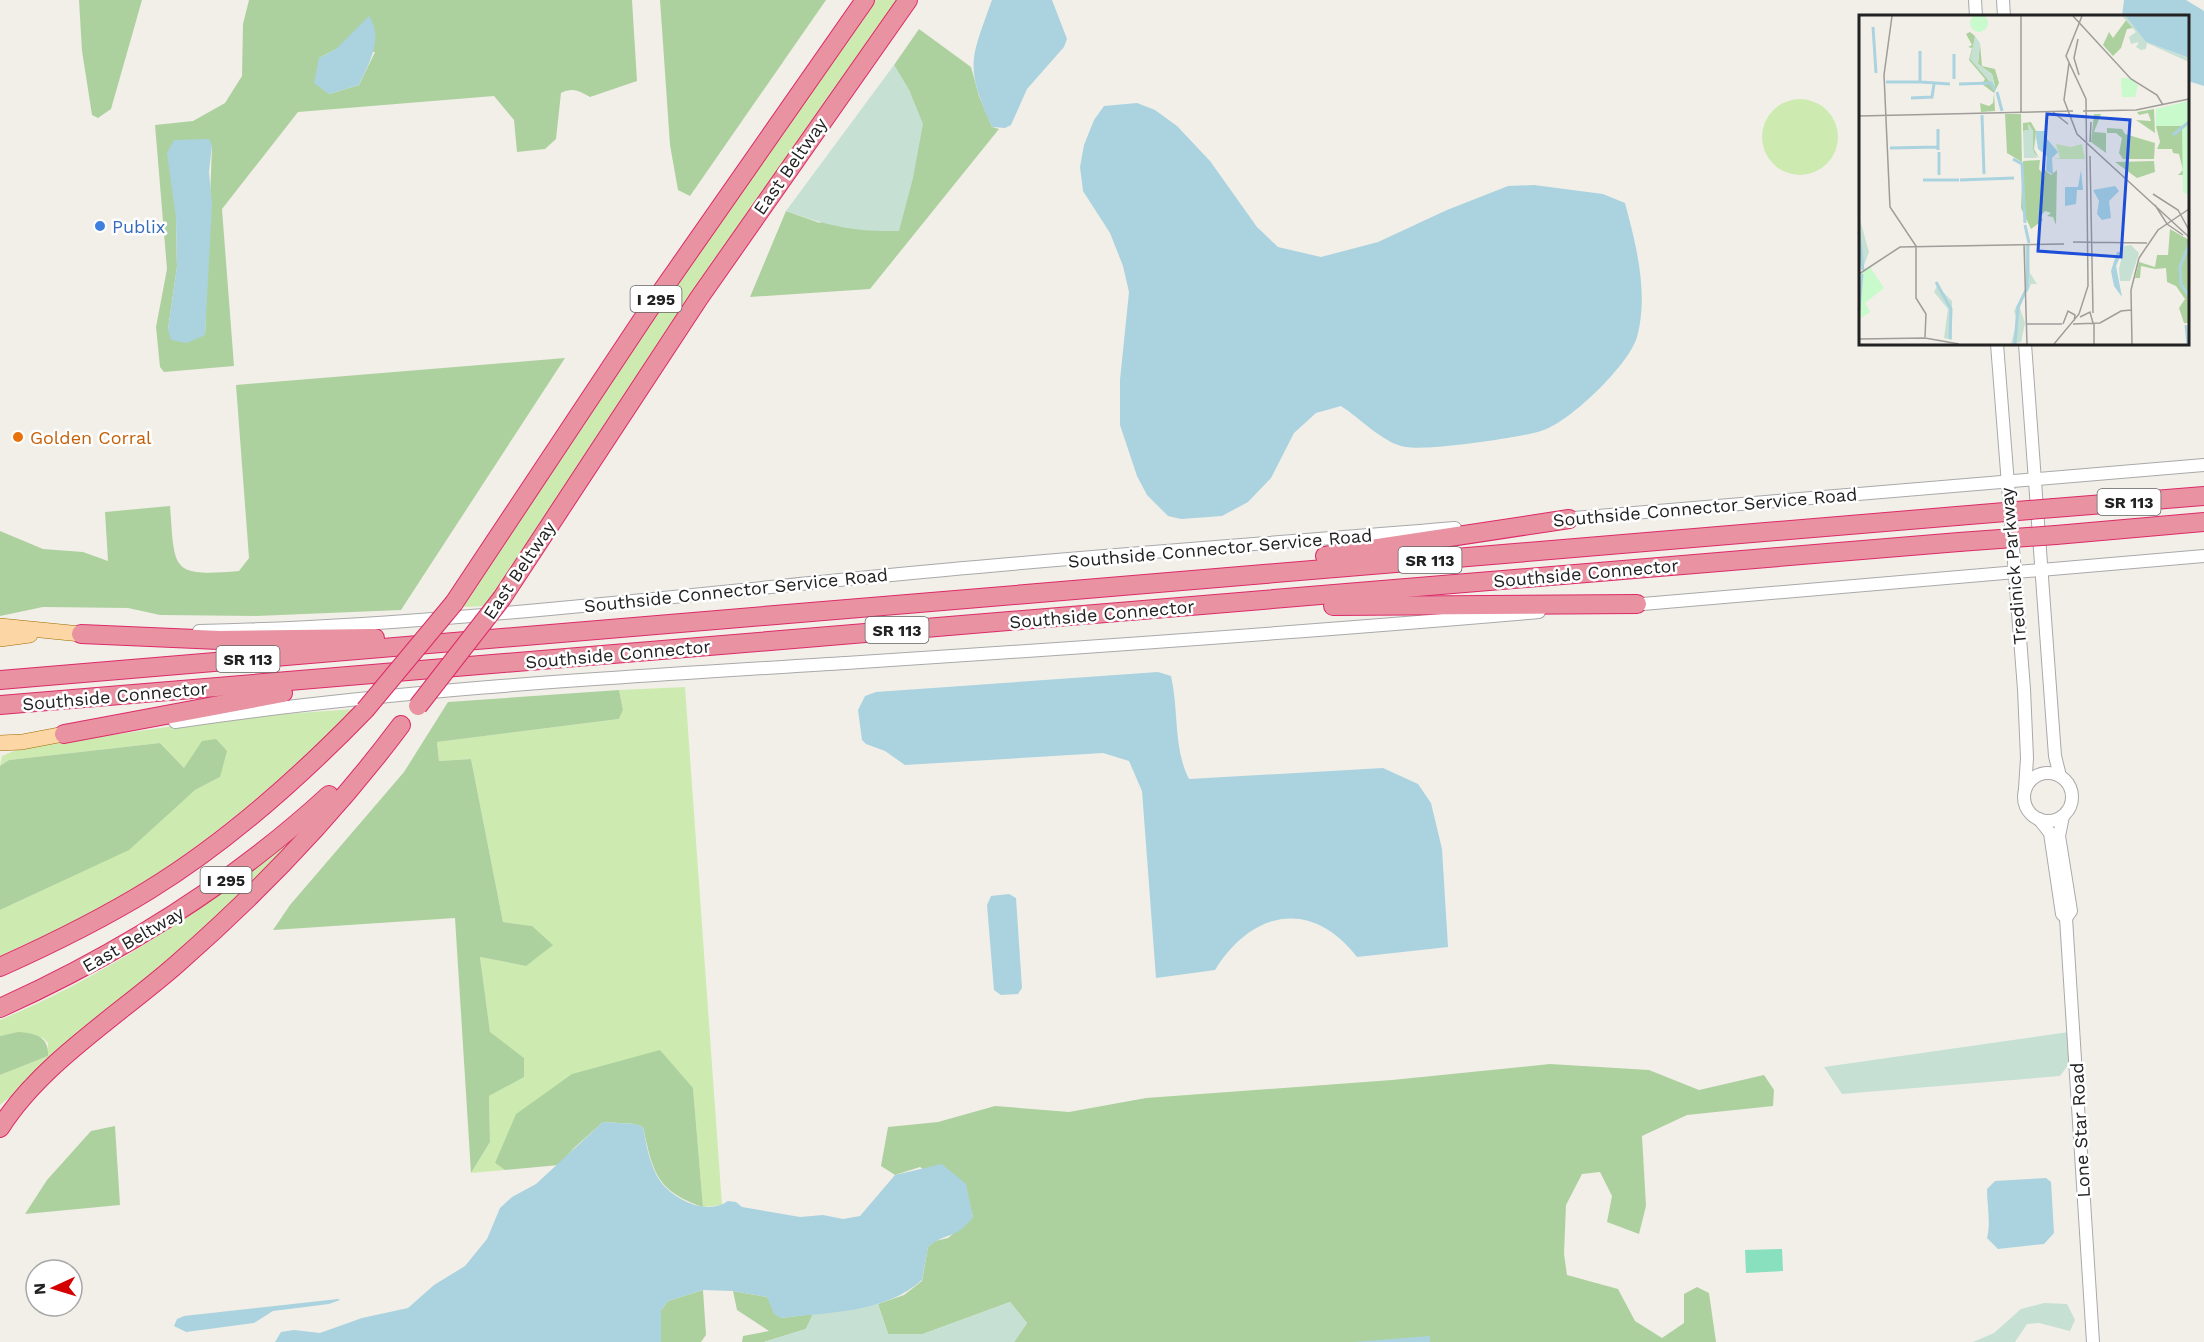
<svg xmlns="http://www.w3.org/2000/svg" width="2204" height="1342" viewBox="0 0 2204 1342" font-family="'Work Sans',sans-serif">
	<rect width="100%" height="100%" fill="#f2efe9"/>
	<g fill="#cdebb0">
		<polygon points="872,0 899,0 487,606 461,607 628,352"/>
		<circle cx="1800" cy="137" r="38"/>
		<polygon points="685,687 722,1205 703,1207 693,1088 495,1163 505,1170 471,1173 490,1142 489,1096 524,1076 524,1058 490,1033 480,957 526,966 532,926 503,922 471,759 439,761 437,742 619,719 623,710 619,690"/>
		<path d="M354,709c-75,74 -155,143 -247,196 -34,19 -71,34 -107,51v-46l66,-31 99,-63 30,-26 25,-13 -36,-9 -24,-25 -151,17 -9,6 2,-10 19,-8 209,-30z"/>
		<path d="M304,830l-32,38 -160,146 -112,91v-30l48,-19v-13l-5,-5 -18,-5 -25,3v-16c113,-47 209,-115 304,-190z"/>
	</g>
	<g fill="#add19e" fill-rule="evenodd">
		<polygon points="79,0 142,0 111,109 98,118 92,115 82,51"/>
		<path d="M249,0h383l5,81 -47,16c-11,-6 -17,-10 -29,-4l-5,46 -11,10 -28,3 -3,-32 -20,-24 -196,16 -76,97 12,157 -70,6 -4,-5 -4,-40 11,-58 -12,-144 38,-4 32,-18 17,-27 1,-52zM336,49l39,3 -16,33 -30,9 -10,-36zM212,145l-7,190 -37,-6 9,-62 -1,-49z"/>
		<polygon points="660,0 826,0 690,196 678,190 670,145"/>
		<polygon points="919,29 971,67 979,96 992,127 999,129 870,289 750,297 786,211 820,223 910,92 894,65"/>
		<path d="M565,358l-164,252 -145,6 -96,-1 -32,-7 -85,-1 -43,9v-85l43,18 40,3 25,9 -3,-49 65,-6c5,64 0,71 69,65l10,-13 -13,-173z"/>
		<polygon points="619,690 623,710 619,719 437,742 439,761 471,759 503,922 532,926 553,945 526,966 480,957 490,1032 524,1058 524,1077 489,1096 490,1142 471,1173 455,918 273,930 290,905 404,772 448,702"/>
		<polygon points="216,739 227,751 220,777 195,790 129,850 0,910 0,766 9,760 160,743 184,768 202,741"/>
		<path d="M18,1032c18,1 31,5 30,24l-48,19v-39z"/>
		<path d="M660,1050l33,38 10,119c-47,-16 -50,-35 -60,-80l-8,-3 -32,-2 -29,26 -15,17 -54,5 -10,-7 21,-49 56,-40z"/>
		<polygon points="1550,1064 1649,1070 1699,1090 1764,1075 1774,1090 1773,1106 1687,1115 1642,1136 1646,1206 1639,1234 1607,1222 1612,1196 1600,1172 1582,1174 1566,1205 1564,1254 1567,1275 1618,1289 1635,1321 1662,1338 1684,1323 1684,1294 1697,1287 1709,1293 1716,1342 1014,1342 1027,1323 1010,1302 923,1334 888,1334 878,1304 904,1295 922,1281 928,1247 935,1241 948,1238 973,1217 969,1202 920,1167 895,1175 881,1166 888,1127 938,1122 995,1106 1069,1112 1146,1098 1392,1080"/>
		<polygon points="115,1126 120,1205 25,1214 47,1180 91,1131"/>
		<polygon points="703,1290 706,1335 701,1342 661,1342 661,1310 668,1301"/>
		<polygon points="733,1291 767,1297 781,1318 813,1314 806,1329 764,1342 742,1342 743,1336 769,1331 737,1310"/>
	</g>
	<g fill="#c6e0d4">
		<path d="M894,65l16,27 13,32 -10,54 -14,53c-44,1 -71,-5 -113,-20z"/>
		<polygon points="2069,1032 2069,1064 2060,1076 1842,1094 1824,1067"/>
		<polygon points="1010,1302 1027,1323 1014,1342 764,1342 806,1329 813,1314 878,1304 888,1334 923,1334"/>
		<polygon points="2044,1303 2067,1304 2075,1320 2070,1331 2039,1323 2027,1324 2015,1342 1973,1342 1994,1333 2021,1309"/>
	</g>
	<polygon fill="#88e0be" points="1782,1249 1783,1271 1746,1273 1745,1250"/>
	<g fill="#aad3df">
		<path d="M992,0h60l15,39 -3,8 -37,42 -16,36 -6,3 -13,-1c-27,-61 -22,-66 0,-127z"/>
		<polygon points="2124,0 2186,0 2204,11 2204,86 2188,81 2188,16 2122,16"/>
		<path d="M369,16c15,23 0,47 -10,69l-30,9 -15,-11 5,-25 17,-9z"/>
		<path d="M1137,103l18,7 22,16 33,35 47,66 21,20 43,10 57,-15 69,-32 61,-24 26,-1 69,9 22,9c11,41 24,91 12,134 -8,28 -68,86 -96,94 -24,7 -112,20 -135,16 -22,-3 -46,-29 -65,-41l-25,7 -22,20 -23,45 -23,24 -26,14 -41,3 -13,-3 -21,-21 -10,-19 -17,-51v-45l9,-88 -6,-26 -13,-33 -27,-42 -3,-24 4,-22 10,-25 10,-14z"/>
		<polygon points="209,139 212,145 209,172 212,204 205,335 187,343 171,340 168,329 177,267 176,218 167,153 174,140"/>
		<path d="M1158,672l13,4c8,34 2,72 18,103l194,-11 35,16 13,19 11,46 6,98 -91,10c-45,-59 -105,-47 -142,13l-59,8 -14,-187 -13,-30 -26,-8 -198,12 -20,-14 -19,-7 -4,-4 -4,-30 7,-14 11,-4z"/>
		<polygon points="1009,894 1016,898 1022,988 1018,994 1001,995 994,990 987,905 991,896"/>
		<path d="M603,1122l32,2 8,3c3,16 6,34 14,49 12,22 49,41 71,25l8,1 6,5 58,10 23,-2 20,4 17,-3 35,-41 47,-11 24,20 7,33c-17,23 -28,15 -45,30l-6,33c-36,33 -94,32 -141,38l-7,-4 -7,-17 -34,-6 -30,-1 -35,11 -7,9v32h-386l6,-10 13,-2 26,3 42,-15 46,-10 26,-23 31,-19 22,-27 13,-31 12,-11 24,-13z"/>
		<path d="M2046,1178l5,4 3,51 -10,11 -46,5 -11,-11c4,-15 0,-33 0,-49l8,-8z"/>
		<polygon points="338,1299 340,1300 329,1304 273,1311 254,1323 186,1332 174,1326 177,1319 184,1316"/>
		<polygon points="1430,1336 1430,1342 1352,1342"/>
	</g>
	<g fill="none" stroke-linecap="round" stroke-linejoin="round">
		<defs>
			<g id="tertiary">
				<polyline points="1975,0 1976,16"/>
				<polyline points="2003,0 2004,16"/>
				<polyline points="1997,344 2024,689 2027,758 2025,789"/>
				<polyline points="2025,344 2055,756 2060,776"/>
				<polyline points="1562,519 2204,465"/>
				<polyline points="1631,605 2204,556"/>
				<path d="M199,631c228,-5 455,-33 681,-55 192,-19 384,-32 575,-48"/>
				<path d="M175,722c222,-33 447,-45 671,-59 231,-15 462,-31 693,-51"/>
				<circle cx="2048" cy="797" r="24"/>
				<polyline points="2039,819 2050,833 2062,914 2066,918 2071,911 2059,836 2063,816"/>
				<polyline points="2066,918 2093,1342"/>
			</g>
			<g id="primary">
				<polyline points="0,626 81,634"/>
				<polyline points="0,639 30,635"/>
				<polyline points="0,743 22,742 64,734"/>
			</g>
			<g id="motorway">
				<polyline points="2054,508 2204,496"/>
				<polyline points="2056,535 2204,522"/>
				<polyline points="1325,556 1569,519"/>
				<polyline points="502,598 699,298 908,0"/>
				<polyline points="454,603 650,308 865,0"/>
				<polyline points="1333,606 1637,604"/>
				<polyline points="81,634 219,640 375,638"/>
				<polyline points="0,680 1957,516"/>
				<polyline points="0,705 1959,542"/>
				<polyline points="64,734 283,693"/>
				<path d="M0,967c51,-23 102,-48 149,-77 80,-49 151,-113 216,-180"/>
				<path d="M0,1008c121,-55 231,-123 329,-213"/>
				<path d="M0,1128c41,-65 119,-113 177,-164 81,-71 159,-152 224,-239"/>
			</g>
		</defs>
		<use href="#tertiary" stroke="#a9a9a9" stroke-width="14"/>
		<use href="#primary" stroke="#a06b00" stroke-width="16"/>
		<use href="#motorway" stroke="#dc2a67" stroke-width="20"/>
		<use href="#tertiary" stroke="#fff" stroke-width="12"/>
		<use href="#primary" stroke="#fcd6a4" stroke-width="15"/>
		<use href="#motorway" stroke="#e892a2" stroke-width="18"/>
		<defs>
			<g id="motorway-bridge">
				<polyline points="1957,516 2054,508"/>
				<polyline points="1959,542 2056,535"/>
				<polyline points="418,706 502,598"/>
				<polyline points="365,710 454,603"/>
			</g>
		</defs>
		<use href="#motorway-bridge" stroke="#dc2a67" stroke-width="20" stroke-linecap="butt"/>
		<use href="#motorway-bridge" stroke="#e892a2" stroke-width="18"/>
	</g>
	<circle fill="#3f7fe0" stroke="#fff" stroke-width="2" cx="100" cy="226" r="6"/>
	<circle fill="#e8710a" stroke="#fff" stroke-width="2" cx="18" cy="437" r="6"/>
	<g text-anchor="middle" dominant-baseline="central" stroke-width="5" stroke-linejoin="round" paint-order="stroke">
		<g fill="#fff" stroke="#646464" stroke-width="1.5">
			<rect x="630.5" y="286" width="51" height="26" rx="4.5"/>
			<rect x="2097.5" y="489" width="63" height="26" rx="4.5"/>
			<rect x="1398.5" y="547" width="63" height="26" rx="4.5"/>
			<rect x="865.5" y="617" width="63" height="26" rx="4.5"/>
			<rect x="216.5" y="646" width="63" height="26" rx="4.5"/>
			<rect x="200.5" y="867" width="51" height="26" rx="4.5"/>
		</g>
		<g font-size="16" font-weight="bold" fill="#222">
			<text x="656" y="299">I 295</text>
			<text x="2129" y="502">SR 113</text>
			<text x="1430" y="560">SR 113</text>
			<text x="897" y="630">SR 113</text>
			<text x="248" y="659">SR 113</text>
			<text x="226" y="880">I 295</text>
		</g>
		<g font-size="18" fill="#222" stroke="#fff">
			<text transform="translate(790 166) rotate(-55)">East Beltway</text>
			<text transform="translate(1705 507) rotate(-5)">Southside Connector Service Road</text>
			<text transform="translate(1220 548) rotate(-5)">Southside Connector Service Road</text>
			<text transform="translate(2013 566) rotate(-95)">Tredinick Parkway</text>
			<text transform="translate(519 570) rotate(-56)">East Beltway</text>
			<text transform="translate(1586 573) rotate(-5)">Southside Connector</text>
			<text transform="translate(736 590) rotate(-6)">Southside Connector Service Road</text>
			<text transform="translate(1102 614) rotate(-5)">Southside Connector</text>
			<text transform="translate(618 654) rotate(-5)">Southside Connector</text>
			<text transform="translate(115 696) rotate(-5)">Southside Connector</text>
			<text transform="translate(133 939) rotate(-30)">East Beltway</text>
			<text transform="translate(2080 1130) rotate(-93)">Lone Star Road</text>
		</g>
		<g font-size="18" fill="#366cbe" stroke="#fff" text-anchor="start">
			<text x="112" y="226">Publix</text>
		</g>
		<g font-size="18" fill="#c56008" stroke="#fff" text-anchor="start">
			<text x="30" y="437">Golden Corral</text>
		</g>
	</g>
	<g transform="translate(1859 15)">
		<rect width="330" height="330" fill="#f2efe9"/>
		<path d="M197,129l15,3 11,-3 3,15h-33l8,-1z" fill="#cdebb0"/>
		<path d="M268,4l6,9 -6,1 -6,19 -8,8 -10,-11 6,-13 4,6zM111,17l5,4 -3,19 5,11 18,20 -3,-12 -14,-10 2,-21 2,23 13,3 4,14 -5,10 1,18 -14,1 -1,-9 9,3 4,-3 1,-10 -12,-9 3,-5 -16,-19 3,-12 -4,-1 4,-2 -6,-11zM329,86l-5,74h-5l5,-5 -4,-16 -6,-1 -1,-4h-15l3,-7 -4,-16zM295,94l1,24 -19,-13 15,1 -3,-8 -9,2 -2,-3zM146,99h16l1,48 -15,-9zM235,99h7l-7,18 12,1v20l-15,-11zM172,107l5,9 -2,18 5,9 -14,-14 4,-10 3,6 1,-9 -5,-7 1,6 -6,1v-8zM248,113l15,1 3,5 30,9 -1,16h-31l-4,-6 3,-15 -6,-5h-9zM181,145l-1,9 6,8 -1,-8 7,6 6,-5 -1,55 -3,-8 -6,-1 4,-3 -6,-2 -5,6 3,3 -12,9 -10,-21 2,-47zM295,146l1,11 -18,6 -22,-16zM311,214l19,11v83h-5l-5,-15 6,-9 -9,-13 -9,-4 -1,-14 -11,1 -14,-3 -1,12h-5l4,-16 16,5 2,-12h11z" fill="#add19e"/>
		<path d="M263,1l7,1 17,25 42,16 1,4 -42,-19 -1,6 -5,1 -5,-3 3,-5 -8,2 -2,-7 7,-5zM116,21l5,7 -2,21 14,10 3,14 -25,-29zM169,109l5,7v18l4,9h-13l-1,-27 6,-1zM0,201l10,36 -7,19 -3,-10zM170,230l1,28 7,11h-6l-4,9 -2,-47zM272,230l8,8 -9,28h-10l-1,-12 5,-23zM78,271l15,15v39l-8,-2 4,-29 -14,-17zM166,275l-5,18 5,15 -4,19 -10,2 6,-23 -3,-10z" fill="#c6e0d4"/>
		<path d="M111 8a9 9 0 1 1 18 0a9 9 0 1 1-18 0ZM262,63h8l9,7 -3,12h-13zM329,86l1,4v90l-6,-3 -1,-66h-26v-17zM11,252l14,21 -19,15 5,9 -11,7v-44z" fill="#c8facc"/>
		<path d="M267,1h63v42l-43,-16zM177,116h10l1,8 11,13 -6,6 1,17 -7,-5 1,-14 -9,-7 -2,-12 -1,14zM222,155l2,20h-6l-1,14 -11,2v-19h13zM256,171l4,5 -10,10 2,17 -9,2 -5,-6 2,-13 -6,-11zM258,237h5l-6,14 6,31 -8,-11 -3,-15z" fill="#aad3df"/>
		<path fill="none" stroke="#aad3df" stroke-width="3" d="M14,12l3,46M95,39v25M27,67h34v-31M62,67l29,2M100,69l32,-1 4,7M138,77l5,19M52,83l21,-1 2,-13M123,100l2,59M79,114v21M314,120l16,-13M31,133l48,-1M80,137v23M154,144l9,5 3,59M64,165h36M101,165l54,-2M166,210l4,18M0,217l4,38M330,229l-9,23 1,17 8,12M77,267l15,27 -1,30M0,296l3,-37M327,310l2,19M156,329l3,-37 9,-19 1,-43"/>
		<path fill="none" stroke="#9f9d99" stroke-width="1.5" d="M33,1l-8,59 6,132 26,39v52l10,16 -1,23M162,1v96M214,1l58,63 26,16 6,10M219,24l-4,19 5,17M210,48l-5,37 13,34 112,103M224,96l53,-1 53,-11M194,97l15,12M0,101l214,-5M231,127l1,-20M231,141l3,157M294,179l25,16 11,20M296,190l12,19 16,11M214,227l74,1M165,229l3,100M0,259l41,-27 164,-3M221,302l10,-5 3,11M235,308v21M168,309h35M204,309l5,-13 7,4 -1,6M214,309l27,-1 21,-12 10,-1M0,324l66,-1 34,6M195,329l25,-30 9,-28 -2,-187 -20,-43 16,-40M273,329l-1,-54 8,-32 19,-28 31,-21"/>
		<path fill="#1d4ed8" fill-opacity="0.15" stroke="#1d4ed8" stroke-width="3" d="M188,99l83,6 -9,137 -83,-6z"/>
		<rect width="330" height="330" fill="none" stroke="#222" stroke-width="3"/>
	</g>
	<g transform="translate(54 1288) rotate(266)"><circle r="28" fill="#ffffff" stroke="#a7a7a7" stroke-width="1.5"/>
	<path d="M0-4.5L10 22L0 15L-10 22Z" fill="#d40000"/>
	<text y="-9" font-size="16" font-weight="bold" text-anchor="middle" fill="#222222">N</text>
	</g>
</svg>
